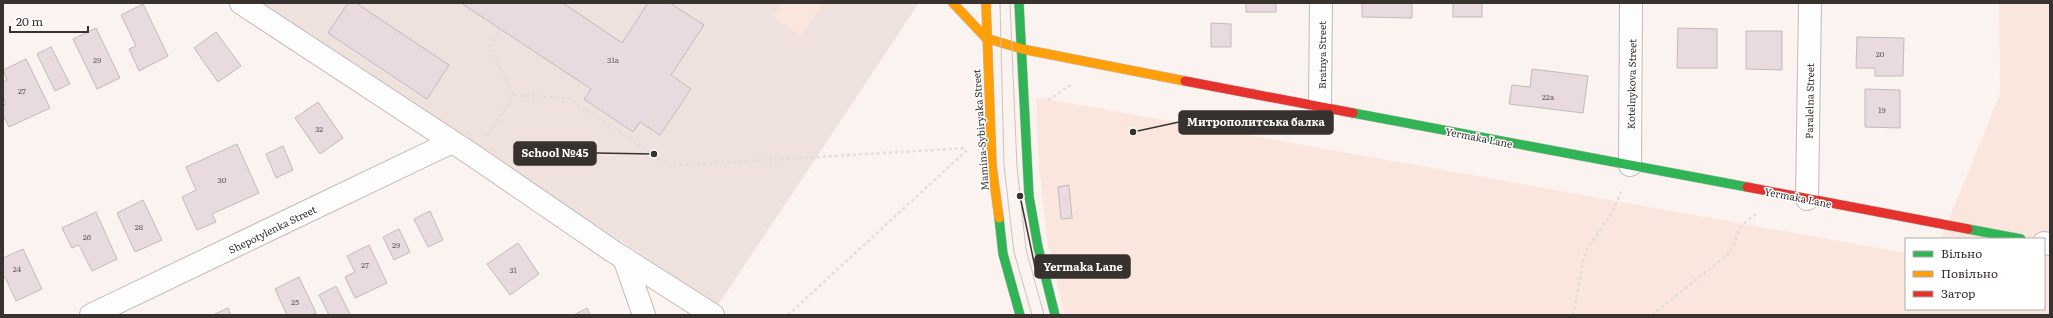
<svg xmlns="http://www.w3.org/2000/svg" width="2053" height="318" viewBox="0 0 2053 318" font-family="Literata,serif">
	<rect width="100%" height="100%" fill="#fbf3f0"/>
	<polygon fill="#efe1de" points="260,3 919,3 718,305"/>
	<g fill="#fae6dd">
		<polygon points="782,3 823,3 801,36 773,17"/>
		<polygon points="1999,3 2050,3 2050,315 1065,315 1048,245 1039,166 1036,97 1906,253 1906,309 2044,309 2044,239 1941,239 2000,94"/>
	</g>
	<g fill="#e8dadf" stroke="#c1bbbb">
		<polygon points="348,3 356,3 449,65 427,99 328,33"/>
		<polygon points="461,3 563,3 622,43 648,3 670,3 704,25 671,75 691,89 660,135 640,122 633,132 584,99 591,89"/>
		<rect x="1246" y="3" width="30" height="9"/>
		<polygon points="1362,3 1412,3 1412,18 1362,17"/>
		<rect x="1453" y="3" width="29" height="14"/>
		<polygon points="143,4 168,56 139,71 129,49 136,46 121,15"/>
		<polygon points="1211,23 1231,24 1231,47 1211,47"/>
		<polygon points="96,28 120,78 97,89 73,39"/>
		<polygon points="1678,28 1717,29 1717,68 1677,68"/>
		<polygon points="1746,31 1782,31 1782,70 1746,69"/>
		<polygon points="216,32 241,66 218,82 194,48"/>
		<polygon points="1857,37 1904,38 1903,76 1875,76 1875,68 1856,68"/>
		<polygon points="51,47 70,84 55,91 37,54"/>
		<polygon points="26,59 50,108 9,127 3,115 3,105 6,104 3,97 3,82 7,80 3,70"/>
		<polygon points="1532,69 1588,76 1583,113 1509,104 1512,85 1530,87"/>
		<polygon points="1865,89 1900,90 1900,128 1865,127"/>
		<polygon points="318,102 343,138 320,154 295,118"/>
		<polygon points="237,144 259,193 212,214 216,222 197,230 182,197 196,190 186,167"/>
		<polygon points="283,146 293,170 276,178 266,154"/>
		<polygon points="1069,185 1072,218 1061,219 1058,187"/>
		<polygon points="143,200 162,240 135,252 117,213"/>
		<polygon points="430,211 443,240 428,247 414,219"/>
		<polygon points="96,212 117,259 92,271 79,245 72,248 62,228"/>
		<polygon points="399,229 410,252 394,260 383,237"/>
		<polygon points="518,243 539,274 510,295 487,264"/>
		<polygon points="369,245 387,283 355,298 345,277 355,272 347,256"/>
		<polygon points="23,249 42,289 16,301 5,277 3,278 3,258"/>
		<polygon points="299,277 316,313 311,315 287,315 275,289"/>
		<polygon points="336,286 350,314 349,315 329,315 319,295"/>
		<polygon points="228,308 231,315 213,315"/>
		<polygon points="587,308 590,315 574,315"/>
	</g>
	<g fill="none" stroke-linecap="round" stroke-linejoin="round">
		<defs>
			<g id="street">
				<polyline points="241,3 474,156 614,252 713,315"/>
				<polyline points="1320,107 1321,3"/>
				<polyline points="1630,165 1631,3"/>
				<polyline points="1807,199 1810,3"/>
				<polyline points="2044,243 2050,244"/>
				<polyline points="624,258 644,315"/>
				<polyline points="91,315 452,142"/>
			</g>
			<g id="fast">
				<polyline points="1019,3 1029,196 1038,247 1055,315"/>
				<polyline points="1353,113 1747,187"/>
				<polyline points="999,218 1003,254 1020,315"/>
				<polyline points="1968,229 2021,239"/>
			</g>
			<g id="slow">
				<polyline points="953,3 986,38 1022,49 1185,81"/>
				<polyline points="986,3 992,166 999,218"/>
			</g>
			<g id="jam">
				<polyline points="1185,81 1353,113"/>
				<polyline points="1747,187 1968,229"/>
			</g>
		</defs>
		<use href="#street" stroke="#c1bab8" stroke-width="24"/>
		<use href="#fast" stroke="#c1bab8" stroke-width="10"/>
		<use href="#slow" stroke="#c1bab8" stroke-width="10"/>
		<use href="#jam" stroke="#c1bab8" stroke-width="10"/>
		<g stroke="#e0dedc" stroke-width="2.5" stroke-dasharray="3 3" stroke-linecap="butt">
			<polyline points="501,29 490,46 514,95"/>
			<polyline points="514,95 569,98 670,166 966,148"/>
			<polyline points="1048,100 1071,85"/>
			<polyline points="487,136 514,95"/>
			<polyline points="788,315 967,150"/>
			<polyline points="1573,315 1585,252 1613,211 1622,189"/>
			<path d="M1652,315l76,-61c5,-7 7,-13 10,-21 3,-8 11,-14 18,-19"/>
		</g>
		<use href="#street" stroke="#fefdfd" stroke-width="22"/>
		<use href="#fast" stroke="#30b455" stroke-width="9"/>
		<use href="#slow" stroke="#ff9f0a" stroke-width="9"/>
		<use href="#jam" stroke="#e5322d" stroke-width="9"/>
		<g stroke="#c7c5c4" stroke-width="1">
			<polyline points="1000,3 1004,166 1014,252 1032,315"/>
			<polyline points="1010,3 1017,167 1026,249 1044,315"/>
		</g>
	</g>
	<g text-anchor="middle" dominant-baseline="central" stroke-width="3" stroke-linejoin="round" paint-order="stroke">
		<g font-size="8" fill="#665e5d">
			<text x="1880" y="53">20</text>
			<text x="97" y="59">29</text>
			<text x="613" y="59">31а</text>
			<text x="22" y="90">27</text>
			<text x="1548" y="96">22а</text>
			<text x="1882" y="109">19</text>
			<text x="319" y="128">32</text>
			<text x="222" y="179">30</text>
			<text x="139" y="226">28</text>
			<text x="87" y="236">26</text>
			<text x="396" y="244">29</text>
			<text x="365" y="264">27</text>
			<text x="17" y="268">24</text>
			<text x="513" y="269">31</text>
			<text x="295" y="301">25</text>
		</g>
		<g font-size="10" fill="#38322f" stroke="#fff">
			<text transform="translate(1321 55) rotate(-90)">Bratnya Street</text>
			<text transform="translate(1631 84) rotate(-89)">Kotelnykova Street</text>
			<text transform="translate(1809 101) rotate(-89)">Paralelna Street</text>
			<text transform="translate(980 130) rotate(-94)">Mamina-Sybiryaka Street</text>
			<text transform="translate(1479 137) rotate(11)">Yermaka Lane</text>
			<text transform="translate(1798 197) rotate(11)">Yermaka Lane</text>
			<text transform="translate(272 229) rotate(-26)">Shepotylenka Street</text>
		</g>
	</g>
	<path fill="none" stroke="#38322f" stroke-width="1.5" d="M1133 132L1179 122M654 154L596 153M1020 196L1035 267"/>
	<g fill="#38322f" stroke="#fff" stroke-width="1.5">
		<circle cx="1133" cy="132" r="4"/>
		<circle cx="654" cy="154" r="4"/>
		<circle cx="1020" cy="196" r="4"/>
	</g>
	<g fill="#38322f" stroke="#38322f" stroke-width="1.5">
		<rect x="1179" y="111" width="154" height="23" rx="4"/>
		<rect x="514" y="142" width="82" height="23" rx="4"/>
		<rect x="1035" y="255" width="95" height="23" rx="4"/>
	</g>
	<g font-size="11" text-anchor="middle" font-weight="bold" fill="#fff">
		<text x="1256" y="126">Митрополитська балка</text>
		<text x="555" y="157">School №45</text>
		<text x="1083" y="271">Yermaka Lane</text>
	</g>
	<rect width="2053" height="318" fill="none" stroke="#38322f" stroke-width="8"/>
	<rect x="1905" y="238" width="140" height="72" fill="#ffffff" stroke="#afadac"/>
	<rect x="1913" y="251" width="20" height="6" fill="#30b455" stroke="#afadac"/>
	<text x="1941" y="258" font-size="12" fill="#38322f">Вільно</text>
	<rect x="1913" y="271" width="20" height="6" fill="#ff9f0a" stroke="#afadac"/>
	<text x="1941" y="278" font-size="12" fill="#38322f">Повільно</text>
	<rect x="1913" y="291" width="20" height="6" fill="#e5322d" stroke="#afadac"/>
	<text x="1941" y="298" font-size="12" fill="#38322f">Затор</text>
	<path d="M10 26v6h78v-6" fill="none" stroke="#38322f" stroke-width="2"/>
	<text x="16" y="26" font-size="12" fill="#38322f" stroke="#ffffff" stroke-width="3" paint-order="stroke">20 m</text>
</svg>
